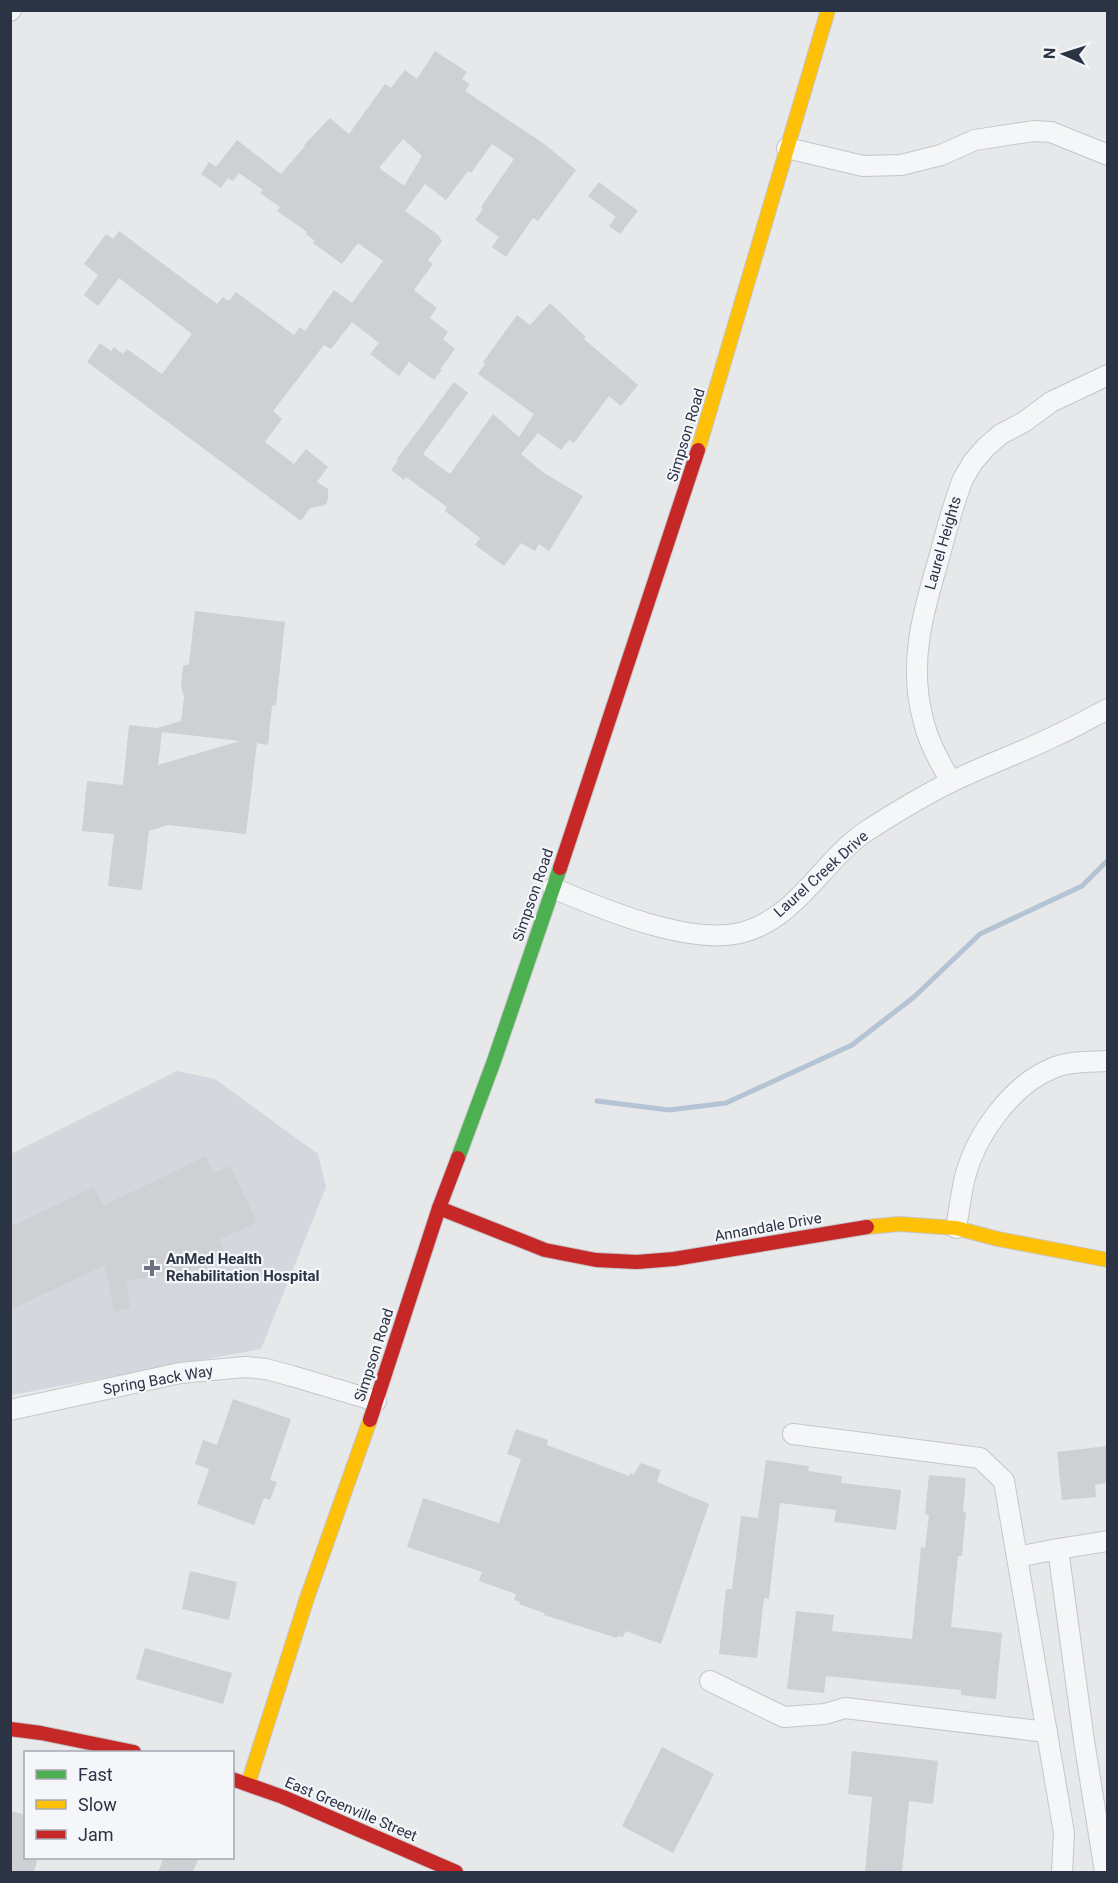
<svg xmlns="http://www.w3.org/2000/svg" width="1118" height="1883" viewBox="0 0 1118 1883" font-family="Roboto,sans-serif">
	<rect width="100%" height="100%" fill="#e6e8ea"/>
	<polygon fill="#d4d7dd" points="177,1071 215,1079 318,1154 326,1187 261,1349 11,1395 11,1154"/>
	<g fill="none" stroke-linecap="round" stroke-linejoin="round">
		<polyline stroke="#b4c4d5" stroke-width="5" points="597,1101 669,1110 726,1103 852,1045 914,997 980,934 1082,886 1108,860"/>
	</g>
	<g fill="#ced0d3" fill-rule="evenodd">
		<path d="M435,51l32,21 -5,7 8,5 -5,7 78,52 33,27 -38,51 -5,-3 -27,39 -14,-10 7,-10 -24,-17 8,-11 -2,-2 33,-48 -22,-15 -21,29 -3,-2 -22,29 -21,-16 -20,27 32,23 5,7 -14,19 5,4 -19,26 23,18 -7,10 18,14 -5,7 12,10 -15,20 2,1 -8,10 -25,-18 -10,14 -29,-22 9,-11 -27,-21 -21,27 -7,-4 -51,66 9,8 -17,23 29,22 12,-15 22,18 -11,15 11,7v10l-2,6 -16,3 -9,13 -214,-159 13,-19 11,8 3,-4 9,7 4,-5 35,25 30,-40 -73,-56 -21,28 -14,-11 14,-20 -14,-11 22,-30 7,5 6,-8 98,73 6,-7 6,4 7,-9 58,43 6,-8 5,4 29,-41 18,13 31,-42 -25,-18 -16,21 -29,-21 2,-2 -9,-7 1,-2 -30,-21 3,-4 -20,-14 3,-3 -24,-17 -6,8 -5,-3 -7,10 -20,-14 8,-12 7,5 21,-27 44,34 24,-28 -1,-1 26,-27 19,16 36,-50 6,4 14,-18 12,9zM403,139l19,17 -18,30 -25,-18z"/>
		<polygon points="599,182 638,211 620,234 609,226 616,217 588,196"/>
		<polygon points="550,303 586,337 584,339 638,385 621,406 609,396 574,443 569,440 561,450 538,433 521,454 544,473 583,496 549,551 539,544 535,551 521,543 504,566 475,545 480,538 445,511 447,507 406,477 404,480 391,470 398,461 396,460 454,382 468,393 423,454 450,474 493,414 519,437 534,414 478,374 485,364 483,362 517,315 530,325"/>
		<path d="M195,611l90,11 -9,83 -4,1 -4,39 -11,-2 -11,91 -78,-9 -19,6 -7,59 -34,-4 6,-52 -32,-3 5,-50 36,4 6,-60 28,3 24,-7 3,-24 -3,-11 2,-20 6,-2zM162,732l78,9 -82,24z"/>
		<polygon points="206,1156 214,1173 230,1166 257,1222 219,1240 230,1263 126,1281 130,1308 114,1312 105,1265 10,1310 10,1227 94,1187 103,1206"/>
		<polygon points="233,1399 291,1419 270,1480 277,1482 270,1500 264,1498 254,1525 197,1504 209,1469 195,1464 203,1440 217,1445"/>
		<polygon points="516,1429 548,1440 547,1445 629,1476 630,1473 633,1475 641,1463 661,1470 657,1482 709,1504 661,1644 626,1631 623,1637 618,1636 617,1638 544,1615 544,1613 519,1604 520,1602 514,1600 516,1594 479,1581 482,1572 407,1547 423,1498 499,1523 521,1459 507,1454"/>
		<polygon points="1107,1446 1107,1483 1095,1485 1096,1497 1062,1500 1057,1452"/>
		<polygon points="766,1460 809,1466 808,1471 842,1476 841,1483 901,1490 896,1530 834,1522 836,1510 780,1503 769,1599 764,1598 757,1658 719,1654 726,1589 732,1589 741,1516 758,1518"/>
		<polygon points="929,1475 966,1478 963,1512 966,1512 962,1556 958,1556 951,1627 1002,1633 996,1699 961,1695 961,1690 826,1676 824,1693 787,1689 796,1611 834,1615 832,1631 912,1639 921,1547 925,1548 929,1515 925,1514"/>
		<polygon points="190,1571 237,1582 229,1620 182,1609"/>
		<polygon points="145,1648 232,1673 223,1704 136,1679"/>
		<polygon points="662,1747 714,1774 673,1853 622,1826"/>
		<polygon points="852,1751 938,1761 933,1804 909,1801 902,1872 865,1872 872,1797 848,1794"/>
		<polygon points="10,1811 26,1815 26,1857 38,1857 34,1872 10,1872"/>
		<polygon points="164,1857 199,1857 193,1872 158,1872"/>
	</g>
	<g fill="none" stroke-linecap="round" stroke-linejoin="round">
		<defs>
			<g id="street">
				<polyline points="10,11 11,10"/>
				<polyline points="787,148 863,166 901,165 941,155 975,140 1034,131 1051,132 1108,155"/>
				<path d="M951,782c-11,-20 -23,-40 -28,-63 -15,-56 0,-107 16,-161 7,-27 14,-54 24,-79l10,-17 13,-15 15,-13 23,-12 27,-20 57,-27"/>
				<path d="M553,888c49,21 139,59 191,44 53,-15 78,-70 121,-100 28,-18 57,-36 86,-50 34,-17 70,-29 104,-46 18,-8 35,-18 53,-27"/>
				<path d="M956,1228c3,-17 5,-34 9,-51 11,-42 46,-92 88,-109 17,-7 36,-6 55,-7"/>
				<polyline points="10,1410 180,1373 245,1367 266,1369 292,1376 376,1401"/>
				<polyline points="793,1434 980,1458 1004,1481 1064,1833 1062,1872"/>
				<polyline points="1058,1549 1108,1541"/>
				<polyline points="1017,1557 1058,1549 1084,1741 1105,1872"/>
				<polyline points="710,1681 784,1717 825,1714 845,1708 1047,1732"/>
			</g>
			<polyline id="fast" points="458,1158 494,1061 560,868"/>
			<g id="slow">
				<polyline points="698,450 828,10"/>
				<polyline points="867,1227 899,1224 956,1228 998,1239 1108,1260"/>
				<polyline points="248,1784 307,1598 370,1420"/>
			</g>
			<g id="jam">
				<polyline points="560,868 698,450"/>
				<polyline points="439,1208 545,1250 596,1260 637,1262 674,1259 867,1227"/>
				<polyline points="370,1420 439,1208 458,1158"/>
				<polyline points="10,1729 41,1733 134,1752"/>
				<polyline points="232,1779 283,1797 456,1872"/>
			</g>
		</defs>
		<use href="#street" stroke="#c4c6c8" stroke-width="22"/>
		<use href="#fast" stroke="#c4c6c8" stroke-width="16"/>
		<use href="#slow" stroke="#c4c6c8" stroke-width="16"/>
		<use href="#jam" stroke="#c4c6c8" stroke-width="16"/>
		<use href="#street" stroke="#f5f6f7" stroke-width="20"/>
		<use href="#fast" stroke="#4caf50" stroke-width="14"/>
		<use href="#slow" stroke="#ffc107" stroke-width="14"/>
		<use href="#jam" stroke="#c62828" stroke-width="14"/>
	</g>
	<path fill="#6c737f" stroke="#f4f6f9" stroke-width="2" d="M149 1259h6v6h6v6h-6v6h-6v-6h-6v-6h6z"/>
	<g text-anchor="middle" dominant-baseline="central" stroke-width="4.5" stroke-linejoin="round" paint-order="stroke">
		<g font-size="15" fill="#2b3445" stroke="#f4f6f9">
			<text transform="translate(686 435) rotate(-73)">Simpson Road</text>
			<text transform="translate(943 543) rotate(-74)">Laurel Heights</text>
			<text transform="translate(821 874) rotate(-42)">Laurel Creek Drive</text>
			<text transform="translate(533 895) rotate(-71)">Simpson Road</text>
			<text transform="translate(768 1227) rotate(-10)">Annandale Drive</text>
			<text transform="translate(374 1355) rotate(-72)">Simpson Road</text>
			<text transform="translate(158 1380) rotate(-10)">Spring Back Way</text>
			<text transform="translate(351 1809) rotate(23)">East Greenville Street</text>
		</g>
		<g font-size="15" font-weight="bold" fill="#2b3445" stroke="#f4f6f9" text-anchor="start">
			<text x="166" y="1259">AnMed Health<tspan x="166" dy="17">Rehabilitation Hospital</tspan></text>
		</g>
	</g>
	<rect width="1118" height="1883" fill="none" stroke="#2b3445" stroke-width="24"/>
	<rect x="24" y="1751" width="210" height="108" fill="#f4f6f9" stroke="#a4a8b1" stroke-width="1.5"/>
	<rect x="36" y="1770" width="30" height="9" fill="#4caf50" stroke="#a4a8b1" stroke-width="1.5"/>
	<text x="78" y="1781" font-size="18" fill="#2b3445">Fast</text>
	<rect x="36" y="1800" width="30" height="9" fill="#ffc107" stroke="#a4a8b1" stroke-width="1.5"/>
	<text x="78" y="1811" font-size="18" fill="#2b3445">Slow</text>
	<rect x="36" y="1830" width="30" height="9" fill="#c62828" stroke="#a4a8b1" stroke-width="1.5"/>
	<text x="78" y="1841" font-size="18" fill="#2b3445">Jam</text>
	<g transform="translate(1064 54) rotate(273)" stroke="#f4f6f9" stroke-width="4.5" paint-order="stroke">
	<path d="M0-4.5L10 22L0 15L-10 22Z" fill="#2b3445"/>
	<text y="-9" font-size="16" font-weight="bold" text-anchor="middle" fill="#2b3445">N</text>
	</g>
</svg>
